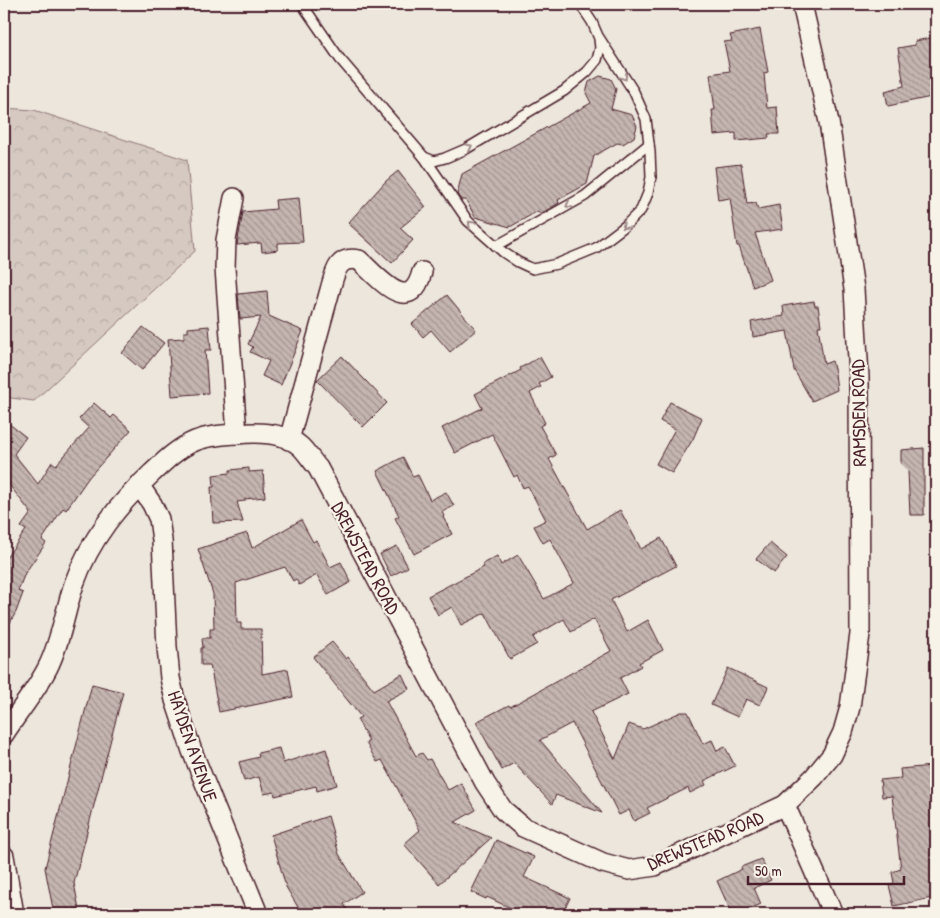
<svg xmlns="http://www.w3.org/2000/svg" width="940" height="918" viewBox="0 0 940 918" font-family="'Patrick Hand',sans-serif">
	<defs>
		<pattern id="forest-crowns" width="20" height="18" patternUnits="userSpaceOnUse" patternTransform="scale(1.25)"><rect width="20" height="18" fill="#d5c9c2"/><path d="M2 6a3 3 0 1 1 6 0M12 15a3 3 0 1 1 6 0" fill="none" stroke="#b8aca7"/></pattern>
		<pattern id="building-back-hatch" width="6" height="6" patternUnits="userSpaceOnUse" patternTransform="scale(1.25)"><rect width="6" height="6" fill="#c4b5b0"/><path d="M-1 5l2 2M0 0l6 6M5-1l2 2" fill="none" stroke="#a1938f"/></pattern>
	</defs>
	<rect width="100%" height="100%" fill="#ece6dd"/>
	<filter id="ink" filterUnits="userSpaceOnUse"><feTurbulence type="fractalNoise" baseFrequency=".02" numOctaves="2"/><feDisplacementMap in="SourceGraphic" scale="10" xChannelSelector="R" yChannelSelector="G"/><feConvolveMatrix kernelMatrix="1 2 1 2 8 2 1 2 1" color-interpolation-filters="sRGB"/></filter>
	<g filter="url(#ink)">
		<polygon fill="url(#forest-crowns)" stroke="#907476" points="4,108 34,110 187,160 195,251 34,401 4,397"/>
		<g fill="url(#building-back-hatch)" stroke="#4a1f2b">
			<polygon points="760,29 768,72 764,73 767,108 777,107 779,134 768,134 769,138 736,141 736,133 714,135 712,110 715,110 710,74 730,71 724,42 732,41 730,35"/>
			<polygon points="936,37 936,80 933,80 936,96 888,106 885,91 904,86 898,48 915,45 915,41"/>
			<polygon points="600,76 611,79 616,89 611,109 632,115 637,126 634,137 623,144 617,143 594,156 587,184 558,200 559,203 540,214 538,211 510,227 475,217 466,200 461,200 457,194 462,174 591,103 586,93 589,82"/>
			<polygon points="741,164 747,204 756,203 758,209 779,205 783,229 755,233 771,280 753,287 739,246 737,246 730,198 718,200 714,167"/>
			<polygon points="398,171 426,207 400,228 413,240 392,263 348,223 386,181"/>
			<polygon points="299,198 303,242 278,243 278,250 262,252 261,243 237,245 243,212 276,209 275,200"/>
			<polygon points="267,291 269,316 303,331 281,385 262,376 269,361 250,352 253,347 248,344 261,317 240,319 238,294"/>
			<polygon points="447,295 476,330 450,352 431,330 423,337 412,324"/>
			<polygon points="814,301 815,306 818,306 821,326 818,326 824,364 832,361 835,373 837,390 812,401 794,370 787,331 753,337 751,322 784,316 783,306"/>
			<polygon points="209,326 211,350 205,350 208,393 172,396 168,339 184,338 184,332 188,332 188,328"/>
			<polygon points="143,327 164,343 142,370 122,353"/>
			<polygon points="342,356 387,403 363,427 317,380"/>
			<polygon points="540,357 551,377 539,384 541,387 530,393 545,423 540,426 556,455 549,459 587,529 620,510 641,549 661,538 676,566 611,600 627,632 648,620 663,650 639,663 641,666 620,678 628,694 591,712 615,759 629,724 643,729 681,712 688,712 703,744 712,740 717,751 725,747 735,766 704,781 706,785 690,793 688,788 647,808 650,813 634,821 629,810 619,815 572,723 540,740 602,813 556,795 552,804 514,763 502,770 476,722 509,705 510,707 611,651 594,619 571,632 564,619 533,637 537,644 510,659 485,613 461,625 452,607 438,615 428,596 484,567 482,564 497,556 501,565 518,555 544,599 574,583 550,539 543,543 534,526 546,520 528,486 523,488 517,475 514,477 492,434 455,453 442,428 482,408 475,394 521,370 520,368"/>
			<polygon points="670,402 702,418 693,439 672,473 656,464 675,429 660,421"/>
			<polygon points="94,403 111,418 114,415 131,430 89,477 66,510 63,508 42,540 46,543 25,573 18,591 23,593 16,612 4,634 4,561 26,530 21,527 31,513 4,478 4,420 26,437 14,454 38,484 52,462 56,465 89,428 79,419"/>
			<polygon points="924,448 924,515 910,515 908,471 901,464 901,450"/>
			<polygon points="403,457 413,477 418,475 430,500 446,492 454,506 442,512 444,516 443,517 452,534 414,554 395,518 399,516 377,471"/>
			<polygon points="249,468 249,472 263,471 265,497 245,499 245,501 237,502 243,522 213,523 211,487 214,487 213,475 230,473 230,470"/>
			<polygon points="301,520 313,542 316,540 330,567 341,562 351,582 328,595 317,575 299,585 296,579 293,581 285,567 236,583 237,623 241,623 241,629 261,629 262,674 288,669 293,697 219,712 210,665 201,665 201,648 203,648 202,638 210,638 210,629 214,629 213,594 198,549 247,533 252,548"/>
			<polygon points="770,543 787,557 774,573 756,559"/>
			<polygon points="397,546 408,567 391,576 380,554"/>
			<polygon points="332,642 346,659 348,657 374,690 402,674 409,689 386,701 416,756 422,753 427,760 430,759 448,790 461,783 476,810 455,822 491,838 439,884 404,844 420,830 382,760 377,762 366,743 369,741 357,719 361,717 313,657"/>
			<polygon points="728,668 768,687 760,705 746,699 738,717 711,705"/>
			<polygon points="92,684 123,692 74,883 80,914 54,914 45,868"/>
			<polygon points="279,748 283,763 326,749 337,785 317,791 316,786 275,796 274,792 264,794 259,777 244,781 239,762 259,757 258,753"/>
			<polygon points="932,766 936,810 936,897 894,906 889,885 894,883 892,872 901,869 892,796 882,797 880,780 901,778 900,769"/>
			<polygon points="328,816 339,854 362,892 344,904 350,914 302,914 286,887 271,835"/>
			<polygon points="496,840 534,857 524,877 570,898 562,914 523,914 487,897 486,899 471,892"/>
			<polygon points="761,859 771,880 754,888 761,904 738,914 732,914 717,881 742,869 741,867"/>
		</g>
		<g fill="none" stroke-linecap="round" stroke-linejoin="round">
			<defs>
				<g id="lane">
					<polyline points="302,4 340,59 424,157 468,221 503,252 518,262 533,269 557,264 596,248 625,226 641,210 648,193 651,177 650,152 646,119 634,92 598,36 592,22 580,4"/>
					<polyline points="424,157 434,161 445,158 466,149 564,91 587,72 597,60 600,48 599,39"/>
					<polyline points="496,246 585,196 649,144"/>
				</g>
				<g id="street">
					<polyline points="234,198 226,240 225,268 237,434"/>
					<path d="M289,440l41,-150c5,-17 7,-35 29,-30 19,17 51,58 63,12"/>
					<polyline points="139,485 152,504 159,519 162,540 167,647 170,678 175,700 192,751 258,914"/>
					<path d="M4,734c14,-22 32,-43 44,-67 13,-26 17,-56 26,-83 16,-45 44,-79 78,-111 13,-12 26,-25 43,-32 12,-5 27,-6 41,-7 20,-2 49,-2 65,13 6,6 11,14 17,21l167,315 18,27 20,17 80,36 26,7 26,-4 130,-61 29,-28 18,-22 11,-23 7,-25 10,-73 -1,-257 -5,-88 -25,-167 -27,-118"/>
					<polyline points="785,805 833,914"/>
					<polyline points="4,856 14,914"/>
				</g>
			</defs>
			<use href="#lane" stroke="#4a1f2b" stroke-width="12"/>
			<use href="#street" stroke="#4a1f2b" stroke-width="22"/>
			<use href="#lane" stroke="#f7f3e8" stroke-width="9"/>
			<use href="#street" stroke="#f7f3e8" stroke-width="19"/>
		</g>
		<defs><path id="oneway-chevron" d="M-2-3.5L2.5 0L-2 3.5" fill="none" stroke-width="1.6" stroke-linecap="round" stroke-linejoin="round" transform="scale(1.25)"/></defs>
		<g stroke="#a0898a">
			<use href="#oneway-chevron" transform="translate(624 77) rotate(57)"/>
			<use href="#oneway-chevron" transform="translate(469 147) rotate(-29)"/>
			<use href="#oneway-chevron" transform="translate(569 205) rotate(151)"/>
			<use href="#oneway-chevron" transform="translate(471 224) rotate(-134)"/>
			<use href="#oneway-chevron" transform="translate(625 226) rotate(138)"/>
		</g>
	</g>
	<g text-anchor="middle" dominant-baseline="central" stroke-width="4.5" stroke-linejoin="round" paint-order="stroke">
		<g font-size="19" fill="#4a1f2b" stroke="#f7f3e8">
			<text transform="translate(858 413) rotate(-91)">RAMSDEN ROAD</text>
			<text transform="translate(366 558) rotate(62)">DREWSTEAD ROAD</text>
			<text transform="translate(193 746) rotate(71)">HAYDEN AVENUE</text>
			<text transform="translate(705 840) rotate(-23)">DREWSTEAD ROAD</text>
		</g>
	</g>
	<rect width="940" height="918" fill="none" stroke="#f7f3e8" stroke-width="20"/>
	<rect x="10" y="10" width="920" height="898" fill="none" stroke="#4a1f2b" stroke-width="2" filter="url(#ink)"/>
	<path d="M748 876v8h156v-8" fill="none" stroke="#4a1f2b" stroke-width="2.5"/>
	<text x="755" y="876" font-size="15" fill="#4a1f2b" stroke="#f7f3e8" stroke-width="4" paint-order="stroke">50 m</text>
</svg>
